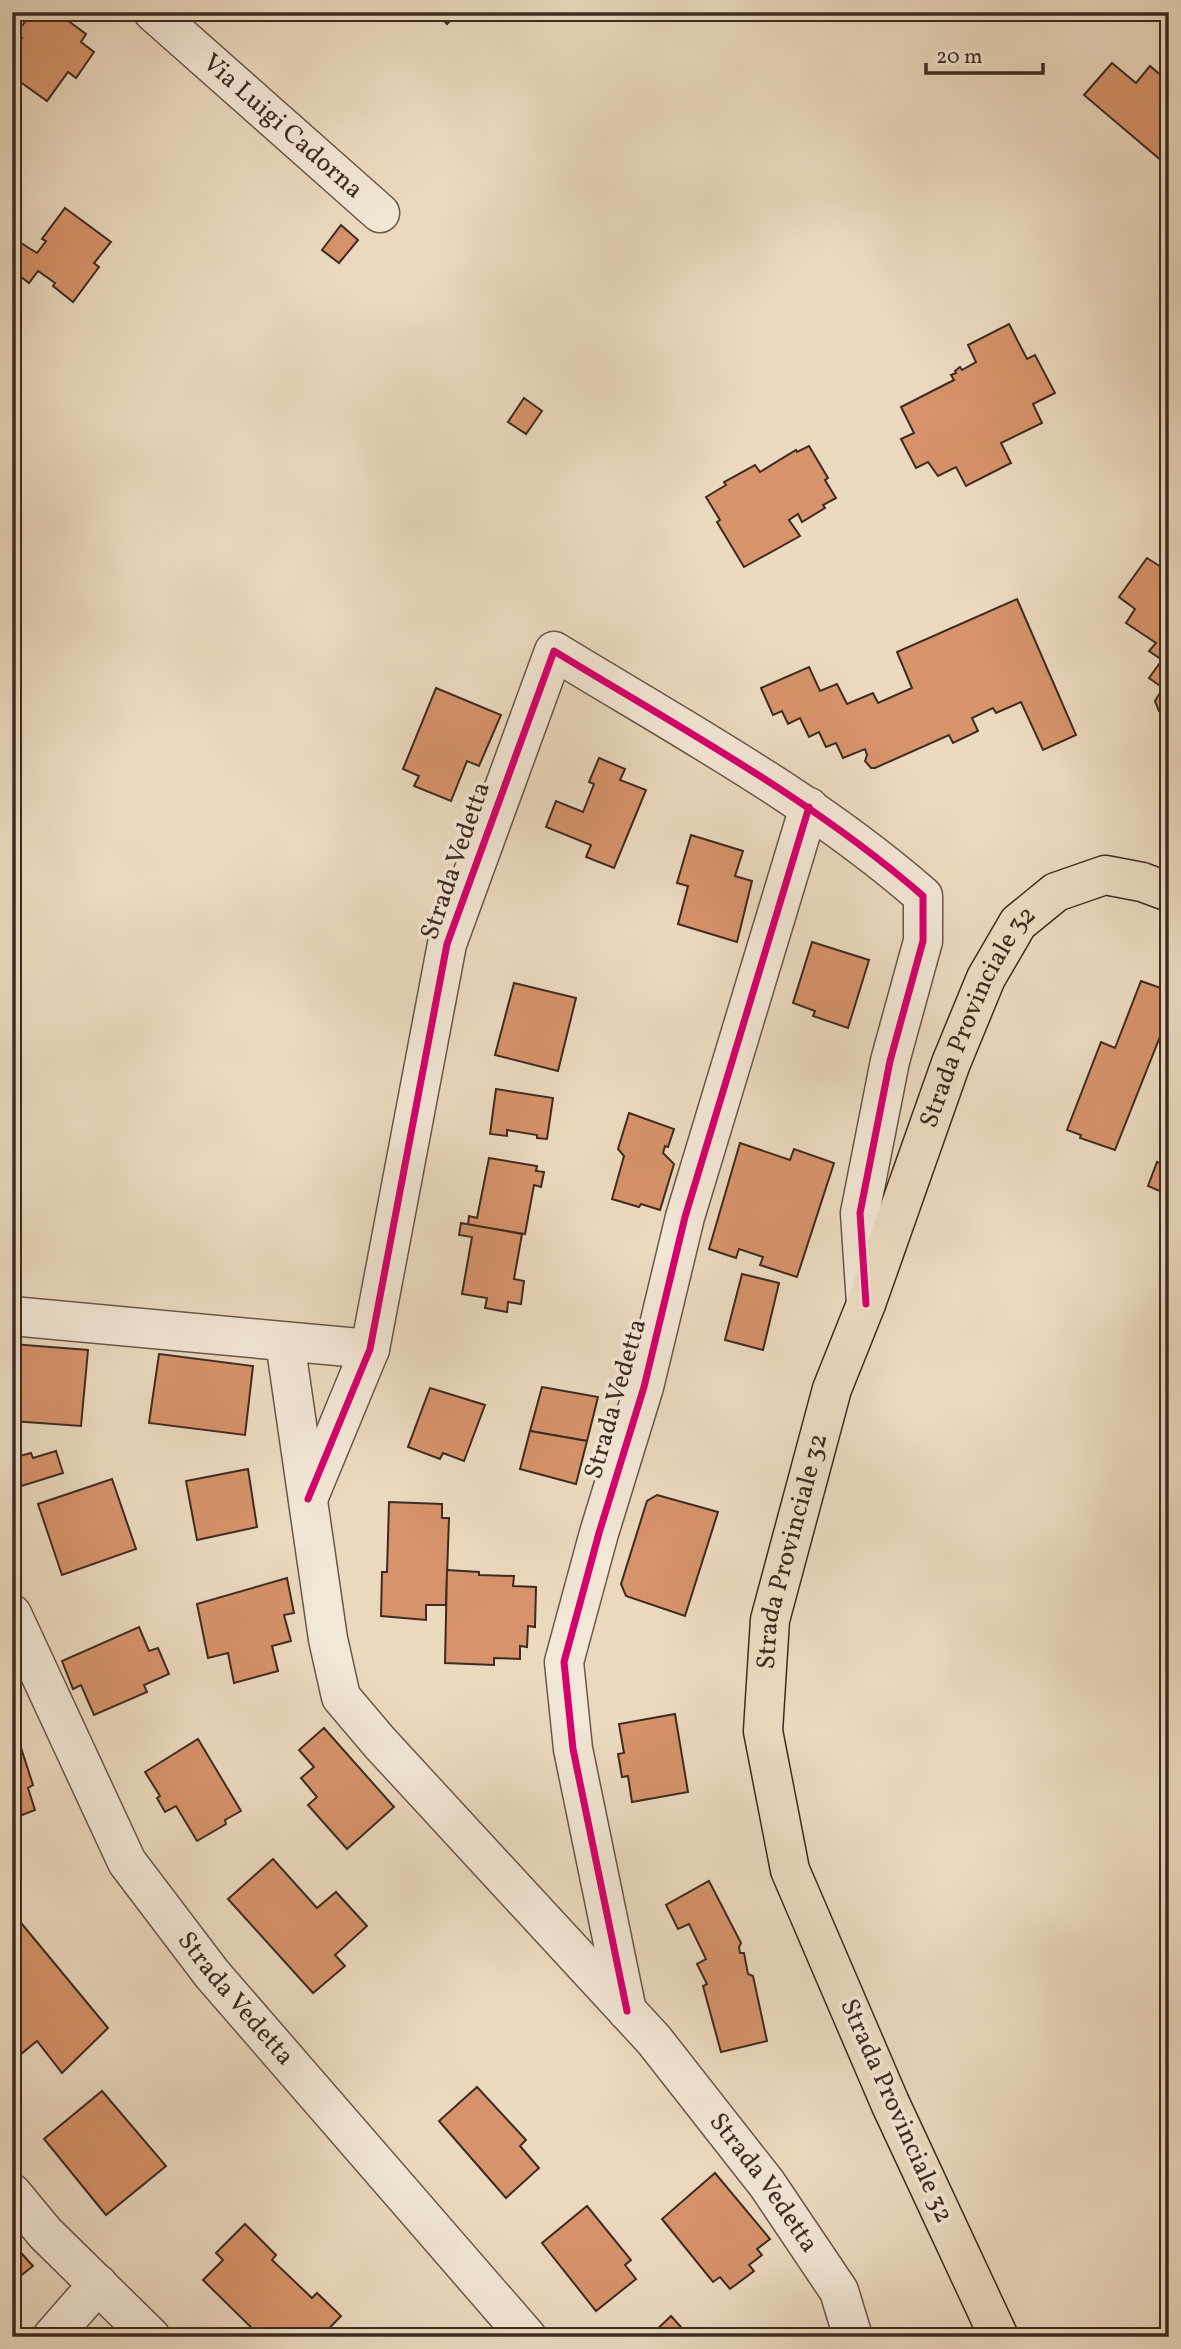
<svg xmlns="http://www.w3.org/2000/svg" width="1181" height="2349" viewBox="0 0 1181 2349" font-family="Vollkorn,serif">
	<rect width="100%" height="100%" fill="#ecdac0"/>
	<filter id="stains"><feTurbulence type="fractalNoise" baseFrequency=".00286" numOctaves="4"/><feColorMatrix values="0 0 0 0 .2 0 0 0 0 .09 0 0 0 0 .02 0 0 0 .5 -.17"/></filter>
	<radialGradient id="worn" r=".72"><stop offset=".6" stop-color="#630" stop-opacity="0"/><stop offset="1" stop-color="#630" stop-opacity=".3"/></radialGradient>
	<g fill="#d7936b" stroke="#3e2b21" stroke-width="2">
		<polygon points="33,12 56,12 86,34 81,42 94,52 76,78 68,72 47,101 12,76 12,50 22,38 16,33"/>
		<polygon points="436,12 459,12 447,24"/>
		<polygon points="1112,63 1136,83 1150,66 1169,82 1169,167 1084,95"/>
		<polygon points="65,208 111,242 94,263 99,267 73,302 53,286 55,283 38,271 29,283 12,270 12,254 21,243 37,253 46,241 42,239"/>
		<polygon points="341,225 358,240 339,263 322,250"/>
		<polygon points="1009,324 1027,359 1035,355 1055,393 1033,404 1042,423 1001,443 1011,463 966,486 956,467 938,476 928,462 916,468 901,439 914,433 901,407 954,380 951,375 956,373 955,371 960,367 962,370 976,362 968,345"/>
		<polygon points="524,398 542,411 526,434 508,422"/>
		<polygon points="809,446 828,478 825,480 836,498 823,505 825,508 802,522 798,514 789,520 800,536 744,567 717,522 720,520 706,497 726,485 724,482 755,465 760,472 796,450 797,452"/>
		<polygon points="1147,558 1169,572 1169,718 1159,711 1155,701 1163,688 1149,678 1162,660 1149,651 1156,643 1126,623 1135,609 1119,597"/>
		<polygon points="1017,599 1076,735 1043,750 1021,702 996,713 993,708 972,718 978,731 953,743 949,735 875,768 871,768 865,761 867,755 865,749 843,758 836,743 826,747 819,732 809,737 800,718 788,724 782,711 773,715 761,688 809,667 820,691 837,684 847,704 873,693 878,703 912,688 897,652"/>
		<polygon points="436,688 501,715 479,766 467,761 451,801 414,786 419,776 403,769"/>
		<polygon points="599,758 625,769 620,780 646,790 614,868 586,857 591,845 546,827 556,801 583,812 594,784 589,782"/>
		<polygon points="691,835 743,851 735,876 752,881 737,942 678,924 688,886 677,883"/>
		<polygon points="812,942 869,960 848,1028 813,1016 815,1011 793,1003"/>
		<polygon points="1141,981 1169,991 1169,1014 1115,1150 1080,1138 1081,1135 1067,1130 1101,1042 1115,1048"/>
		<polygon points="514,983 576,998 558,1071 495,1055"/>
		<polygon points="496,1089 553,1098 547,1139 537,1138 537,1135 507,1130 507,1136 490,1134"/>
		<polygon points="629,1113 674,1129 668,1147 665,1146 663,1153 674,1164 660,1210 641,1204 639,1207 612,1199 624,1156 618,1149"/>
		<polygon points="740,1143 790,1160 794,1149 834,1163 797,1277 760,1265 763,1257 739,1249 736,1258 709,1249"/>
		<polygon points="489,1158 537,1166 536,1171 544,1172 541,1187 534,1185 525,1234 468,1225 469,1216 477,1218"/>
		<polygon points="1157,1162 1169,1166 1169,1195 1148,1186"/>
		<polygon points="461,1223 522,1234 514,1279 524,1281 521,1304 508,1302 507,1312 485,1308 487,1298 462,1294 472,1237 459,1235"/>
		<polygon points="742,1274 779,1283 763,1350 725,1340"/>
		<polygon points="12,1344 88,1350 81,1426 12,1421"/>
		<polygon points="159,1354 253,1366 245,1435 149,1423"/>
		<polygon points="542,1387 598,1397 587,1441 530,1431"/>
		<polygon points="430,1388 485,1405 464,1461 443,1453 440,1459 408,1447"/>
		<polygon points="530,1431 587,1441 576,1484 520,1469"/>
		<polygon points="56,1451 63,1473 12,1489 12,1458 31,1453 33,1458"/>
		<polygon points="248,1469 257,1527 197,1540 186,1481"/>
		<polygon points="112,1479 136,1549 62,1575 38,1504"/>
		<polygon points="657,1495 718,1512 685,1616 626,1596 621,1584 647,1501"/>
		<polygon points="389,1502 442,1504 442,1518 449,1518 446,1605 426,1605 426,1620 381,1616 382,1572 387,1572"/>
		<polygon points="447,1570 479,1572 479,1575 514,1576 513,1586 536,1587 535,1627 528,1626 527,1647 520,1646 520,1659 494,1658 494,1665 445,1663"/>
		<polygon points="287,1578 294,1613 284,1615 291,1641 272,1646 278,1671 234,1683 228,1653 208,1658 197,1604"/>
		<polygon points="139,1627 149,1651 158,1648 169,1674 144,1685 147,1692 94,1715 81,1685 73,1689 62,1661"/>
		<polygon points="675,1714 688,1792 632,1802 628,1776 622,1777 618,1754 624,1753 619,1724"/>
		<polygon points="13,1723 33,1785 28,1788 35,1810 12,1819"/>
		<polygon points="324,1728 394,1807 347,1849 308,1805 317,1797 301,1778 314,1767 299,1750"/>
		<polygon points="198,1739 241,1811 225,1820 226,1824 197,1841 176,1806 165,1812 157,1798 160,1796 145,1772"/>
		<polygon points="273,1859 317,1908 336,1892 367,1926 335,1955 345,1966 313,1993 228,1899"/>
		<polygon points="709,1881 741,1943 739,1947 740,1953 744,1953 748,1974 753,1976 767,2041 721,2052 703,1986 707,1984 697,1964 706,1959 689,1924 678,1929 666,1905"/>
		<polygon points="12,1912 108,2028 62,2073 37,2041 21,2054 12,2044"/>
		<polygon points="477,2087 526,2140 520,2146 539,2168 506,2198 439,2121"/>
		<polygon points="102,2091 166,2166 106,2215 44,2139"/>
		<polygon points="715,2173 770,2239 757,2249 762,2255 749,2265 754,2271 730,2289 720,2277 713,2282 662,2219"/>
		<polygon points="587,2206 631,2260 625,2265 636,2279 596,2311 542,2243"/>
		<polygon points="245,2224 276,2255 272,2260 312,2298 317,2293 341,2316 321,2337 261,2337 203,2280 223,2260 216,2253"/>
		<polygon points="12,2243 33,2266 12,2283"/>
		<polygon points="671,2316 690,2337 649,2337"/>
	</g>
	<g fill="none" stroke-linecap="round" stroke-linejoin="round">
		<defs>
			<g id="minor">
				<path id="s1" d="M153,12l227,201"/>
				<polyline points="12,1316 370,1349"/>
				<path id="s2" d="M285,1342l43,297 13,58 39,46 274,297 113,144 72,107 14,46"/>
				<path d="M308,1499l62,-150 77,-405 107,-293c126,77 258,148 369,245v45l-33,120 -30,152 6,91"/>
				<path id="s3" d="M12,1614l115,248 85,112 315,363"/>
				<polyline points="627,2011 573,1749 564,1662 599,1533 644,1387 685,1217 809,807"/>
				<polyline points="12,2193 45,2233 151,2337"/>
				<polyline points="52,2337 98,2284"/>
			</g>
			<g id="major">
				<path id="s4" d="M999,2337l-109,-234 -100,-233 -27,-139 7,-111 62,-231 34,-85 85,-241 35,-85 32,-55 38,-31 49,-17 37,7 27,10"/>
			</g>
		</defs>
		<use href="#minor" stroke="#6a5749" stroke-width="41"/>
		<use href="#major" stroke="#3e2b21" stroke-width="41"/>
		<use href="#minor" stroke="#f3e7d6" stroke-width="38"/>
		<use href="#major" stroke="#ecdac0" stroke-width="38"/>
		<defs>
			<g id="cycleway">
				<path d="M308,1499l62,-150 77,-405 107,-293c126,77 258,148 369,245v45l-33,120 -30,152 6,91"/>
				<polyline points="627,2011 573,1749 564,1662 599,1533 644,1387 685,1217 809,807"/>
			</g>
		</defs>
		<use href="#cycleway" stroke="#f3e7d6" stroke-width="11"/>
		<use href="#cycleway" stroke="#d6006c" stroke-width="7"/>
	</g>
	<g text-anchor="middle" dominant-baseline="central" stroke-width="7" stroke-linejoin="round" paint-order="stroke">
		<g font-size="26" fill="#3e2b21" stroke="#f3e7d6">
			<text stroke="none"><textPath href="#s1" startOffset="173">Via Luigi Cadorna</textPath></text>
			<text transform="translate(456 861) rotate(-71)">Strada Vedetta</text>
			<text stroke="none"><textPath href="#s4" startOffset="1404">Strada Provinciale 32</textPath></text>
			<text transform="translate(616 1399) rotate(-74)">Strada Vedetta</text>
			<text stroke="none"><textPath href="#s4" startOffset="836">Strada Provinciale 32</textPath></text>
			<text stroke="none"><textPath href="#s3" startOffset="448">Strada Vedetta</textPath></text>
			<text transform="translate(896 2111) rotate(66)">Strada Provinciale 32</text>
			<text stroke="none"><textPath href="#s2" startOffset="1004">Strada Vedetta</textPath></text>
		</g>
	</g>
	<rect width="1181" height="2349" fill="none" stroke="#ecdac0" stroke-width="42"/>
	<rect x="14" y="14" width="1153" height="2321" fill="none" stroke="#3e2b21" stroke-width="3.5"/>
	<rect x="21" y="21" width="1139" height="2307" fill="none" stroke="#3e2b21" stroke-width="2"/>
	<path d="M926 63v10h117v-10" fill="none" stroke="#3e2b21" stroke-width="3.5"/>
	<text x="936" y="63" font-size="21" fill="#3e2b21" stroke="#f3e7d6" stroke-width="5" paint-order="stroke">20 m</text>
	<rect width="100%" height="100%" filter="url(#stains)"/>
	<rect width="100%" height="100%" fill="url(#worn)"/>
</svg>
